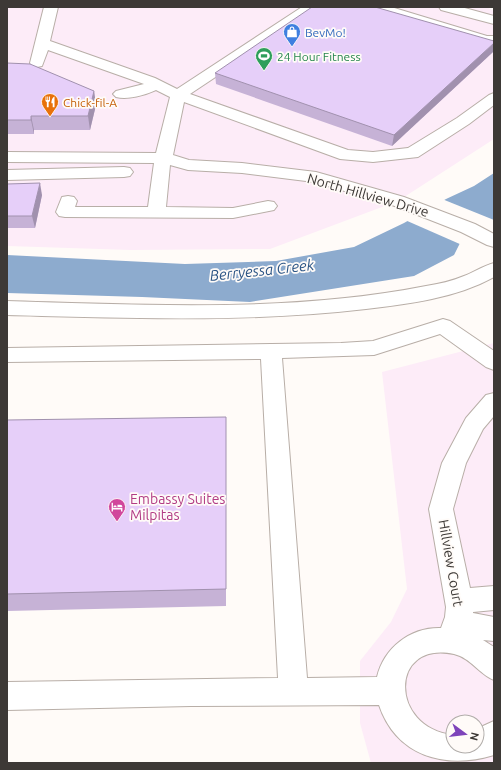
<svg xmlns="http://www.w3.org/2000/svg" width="501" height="770" viewBox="0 0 501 770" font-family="Ubuntu,sans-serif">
	<rect width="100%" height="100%" fill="#fffbf8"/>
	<g fill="#fdecf8" fill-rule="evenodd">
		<polygon points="7,7 491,7 489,9 494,11 494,139 398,201 270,249 131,250 7,246"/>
		<path d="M494,343v420h-123l-11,-40v-62l31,-39 16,-33 -25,-217zM453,722h24v24h-24z"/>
	</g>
	<polygon fill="#8dabce" points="494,173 494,221 460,243 454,255 414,276 250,302 142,297 7,293 7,255 185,264 276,261 354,247 404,223 446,199 474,186"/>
	<polygon fill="#fffbf8" points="442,199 494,220 494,223 462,245 405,220"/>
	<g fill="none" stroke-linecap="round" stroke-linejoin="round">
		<defs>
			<g id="minor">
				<path d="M44,7h14l-8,34 105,37 22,11 125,-82h16l-2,3 -126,84 158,56 25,2 35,-4 49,-30 32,-23 5,-2v12l-25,19 -51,33 -45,5 -33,-3 -156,-57 -11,53 16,5 53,3 74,9 88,25 71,27 19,10v13l-7,-2 -26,-13 -69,-27 -78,-23 -72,-9 -54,-3 -18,-5 -4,42 67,1 35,-7 6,1 3,4 -3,4 -41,8 -168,-1 -6,-1 -3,-4 6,-15 6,-1 6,1 3,4 -2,6h73l6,-44 -147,-1v-10l149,1 14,-56 -14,-7c-11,5 -28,10 -40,7l-3,-3 3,-3 28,-7 -96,-34 -6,16 -5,1 -5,-1 -2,-3z"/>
				<polygon points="370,7 391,7 487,36 494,36 494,44 481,43 372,10"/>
				<polygon points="439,7 461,7 494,16 494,24 441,10"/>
				<polygon points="124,167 130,168 133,172 130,176 124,177 7,180 7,170"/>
				<path d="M494,263v14c-38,21 -85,27 -128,32 -119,14 -239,9 -359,6v-14c139,4 281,12 419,-15 13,-2 26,-5 38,-10 10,-4 19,-10 30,-13z"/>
				<path d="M443,319l7,2 44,30v19l-8,-3 -46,-33 -66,21 -92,3 25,320 70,-1c7,-29 33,-50 64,-49l4,-11 1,-10 -17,-98 13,-46 24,-45 20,-23 8,-2v23l-11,13 -17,34 -13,46 17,79 24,-2v24l-21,2v1l21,4v24l-11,-1 11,7v33c-15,-6 -23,-22 -40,-26 -65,-14 -65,74 -1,81v11h24v-15l6,-5 11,-5v34c-49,15 -98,1 -115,-50l-188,1 -184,4v-28l271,-4 -17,-319 -254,3v-14l334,-5 32,-2z"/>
			</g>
		</defs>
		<use href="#minor" stroke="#b8aea7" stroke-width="2"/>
		<use href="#minor" fill="#fff" fill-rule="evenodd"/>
	</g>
	<g fill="#c6b2d6">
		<polygon points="493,52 392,146 216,84 215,73"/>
		<polygon points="7,63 94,91 96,105 90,130 34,130 34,134 7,134"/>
		<polygon points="7,184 42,195 35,228 7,228"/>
		<polygon points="7,420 226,435 226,606 7,611"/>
	</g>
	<g fill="#a191ae">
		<polygon points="494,43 493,52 392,146 394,135"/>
		<polygon points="94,91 96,105 90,130 88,116"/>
		<polygon points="31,116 34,130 34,134 31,120"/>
		<polygon points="40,183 42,195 35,228 32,216"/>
	</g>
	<g fill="#e6cff9" stroke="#a191ae">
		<polygon points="312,7 375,7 494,41 494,43 394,135 215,73"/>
		<polygon points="7,63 30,64 94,91 88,116 31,116 31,120 7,120"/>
		<polygon points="40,183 32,216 7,216 7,184"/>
		<polygon points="226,417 226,589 7,594 7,420"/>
	</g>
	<defs>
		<symbol id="shop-pin" viewBox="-11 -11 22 30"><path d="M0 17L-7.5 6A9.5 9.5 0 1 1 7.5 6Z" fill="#3f7fe0" stroke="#fffbf8"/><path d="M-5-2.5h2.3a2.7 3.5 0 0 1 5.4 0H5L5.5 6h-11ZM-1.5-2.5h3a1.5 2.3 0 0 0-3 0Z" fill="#fff"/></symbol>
		<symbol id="stadium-pin" viewBox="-11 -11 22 30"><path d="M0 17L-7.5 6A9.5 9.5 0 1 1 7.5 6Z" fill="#2e9e5b" stroke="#fffbf8"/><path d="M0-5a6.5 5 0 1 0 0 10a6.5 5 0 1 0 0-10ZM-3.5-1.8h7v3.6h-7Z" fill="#fff"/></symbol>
		<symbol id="restaurant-pin" viewBox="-11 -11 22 30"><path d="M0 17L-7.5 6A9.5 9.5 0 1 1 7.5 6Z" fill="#e8710a" stroke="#fffbf8"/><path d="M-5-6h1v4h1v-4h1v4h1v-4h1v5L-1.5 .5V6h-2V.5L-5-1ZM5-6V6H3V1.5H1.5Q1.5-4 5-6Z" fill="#fff"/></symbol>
		<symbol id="hotel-pin" viewBox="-11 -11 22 30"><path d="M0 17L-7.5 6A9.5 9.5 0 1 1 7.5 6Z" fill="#d1479c" stroke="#fffbf8"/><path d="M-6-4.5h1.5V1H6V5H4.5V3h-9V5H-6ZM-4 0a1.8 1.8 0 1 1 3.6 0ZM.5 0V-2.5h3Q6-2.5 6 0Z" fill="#fff"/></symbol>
	</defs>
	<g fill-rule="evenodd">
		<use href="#shop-pin" x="282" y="22" width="20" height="27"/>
		<use href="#stadium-pin" x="254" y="46" width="20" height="27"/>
		<use href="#restaurant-pin" x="40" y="92" width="20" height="27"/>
		<use href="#hotel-pin" x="107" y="497" width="20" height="27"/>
	</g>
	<g text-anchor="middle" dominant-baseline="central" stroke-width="3.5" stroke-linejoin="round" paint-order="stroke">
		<g font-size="12" fill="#366cbe" stroke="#fffbf8" text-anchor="start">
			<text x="305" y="32">BevMo!</text>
		</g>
		<g font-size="12" fill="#27864d" stroke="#fffbf8" text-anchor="start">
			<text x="277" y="56">24 Hour Fitness</text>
		</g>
		<g font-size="12" fill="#c56008" stroke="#fffbf8" text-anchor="start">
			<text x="63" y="102">Chick-fil-A</text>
		</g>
		<g font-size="14" fill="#3d3936" stroke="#fffbf8">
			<text transform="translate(368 195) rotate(16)">North Hillview Drive</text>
			<text transform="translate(451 563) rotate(80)">Hillview Court</text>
		</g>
		<g font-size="14" fill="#b23c85" stroke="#fffbf8" text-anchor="start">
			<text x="130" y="499">Embassy Suites<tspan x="130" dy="16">Milpitas</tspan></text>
		</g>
		<g font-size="15" font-style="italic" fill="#2d5686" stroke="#fffbf8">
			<text transform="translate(262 270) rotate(-6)">Berryessa Creek</text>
		</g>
	</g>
	<rect width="501" height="770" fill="none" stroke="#3d3936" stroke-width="16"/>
	<g transform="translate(465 734) rotate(105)"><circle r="19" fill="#fffbf8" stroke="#b1adaa"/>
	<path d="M0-3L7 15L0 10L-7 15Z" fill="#7e44ba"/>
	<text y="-6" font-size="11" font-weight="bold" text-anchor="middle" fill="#3d3936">N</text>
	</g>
</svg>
